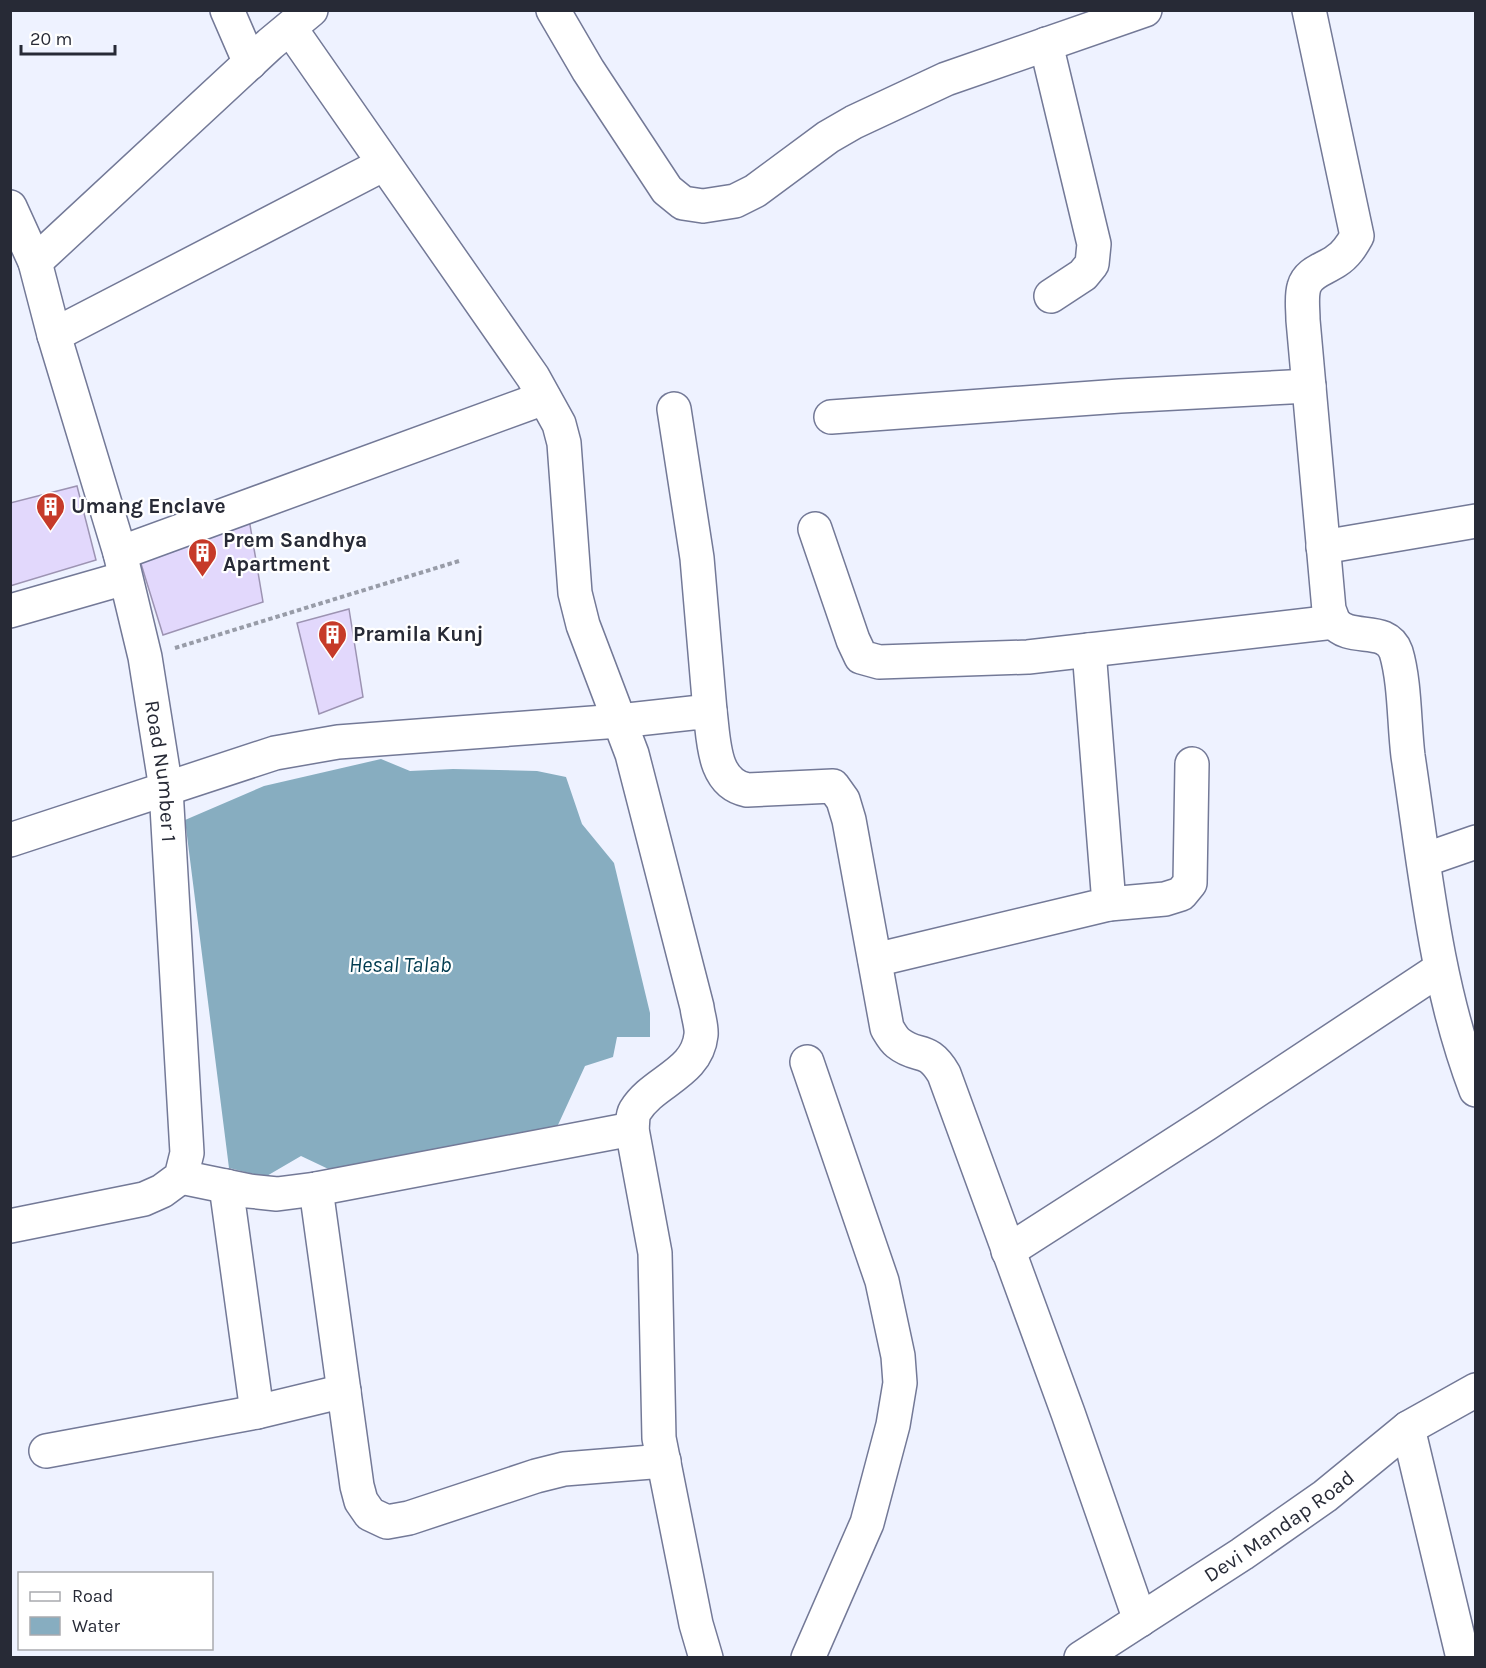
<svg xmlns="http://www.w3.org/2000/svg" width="1486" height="1668" viewBox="0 0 1486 1668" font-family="Karla,sans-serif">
	<rect width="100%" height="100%" fill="#eef2ff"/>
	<polygon fill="#87adc0" points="381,759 410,771 453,769 537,771 566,777 582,824 614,863 650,1013 650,1037 617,1037 613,1057 585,1066 552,1138 339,1174 301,1156 265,1177 229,1168 185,820 264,786"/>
	<g fill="#e2d8fc" stroke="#9c93b2" stroke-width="1.5">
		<polygon points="77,486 96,560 10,586 10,503"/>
		<polygon points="248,513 263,602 163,635 138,554"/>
		<polygon points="349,609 363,697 319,714 297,623"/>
	</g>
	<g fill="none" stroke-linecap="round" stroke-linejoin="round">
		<defs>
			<g id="minor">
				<polyline points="227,10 250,63"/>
				<polyline points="553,10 588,70 667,190 683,203 703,206 735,201 755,191 828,137 854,122 946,79 1145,10"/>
				<path d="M1309,10l48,226c-5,9 -11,19 -21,25 -11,8 -28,11 -32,26 -3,10 -1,22 -1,33l26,290c2,3 3,9 5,12 16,21 52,2 62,30 9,30 8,71 12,104 17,112 27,227 68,334"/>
				<path d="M290,28l243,349 26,47 5,19 11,150 8,32 49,129 65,253c1,9 5,20 4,28 -4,39 -48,46 -66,76 -3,5 -2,12 -3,18l23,124 4,185 37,186 10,34"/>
				<polyline points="1046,44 1094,244 1092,264 1083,275 1051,296"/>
				<path id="s1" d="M10,207l25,55 19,73 66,218 25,104 21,132 21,364 -6,24 -19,14 -18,8 -134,27"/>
				<polyline points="35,262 270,44 311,10"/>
				<polyline points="54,335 384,164"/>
				<polyline points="674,409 697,558 710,711"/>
				<polyline points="831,417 1120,396 1309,386"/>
				<polyline points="815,529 853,640 861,657 879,662 1028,657 1334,622"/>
				<polyline points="1323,547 1476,521"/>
				<polyline points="120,553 544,398"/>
				<polyline points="10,611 125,578"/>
				<path d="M10,840l265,-87 63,-11 281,-21 91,-10c4,28 2,72 37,79l86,-4 10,14 6,20 38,208c3,5 6,11 11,15 20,16 29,2 46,31l124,339 72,207"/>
				<polyline points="1424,860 1476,842"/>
				<polyline points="1109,904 1165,899 1181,894 1190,883 1192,764"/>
				<polyline points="875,960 1109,904 1089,650"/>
				<polyline points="807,1062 882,1281 898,1356 900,1383 893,1425 867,1523 808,1658"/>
				<polyline points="181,1177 249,1191 277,1194 316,1189 632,1129"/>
				<polyline points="226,1186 257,1412"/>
				<polyline points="316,1189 357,1486 361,1501 370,1514 387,1522 409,1518 536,1476 564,1469 664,1461"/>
				<polyline points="1008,1251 1206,1124 1440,969"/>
				<polyline points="1408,1428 1463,1658"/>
				<polyline points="46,1451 257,1412 344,1391"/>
				<path id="s2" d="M1081,1658l161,-104 83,-58 83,-68 68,-38"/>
			</g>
		</defs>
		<use href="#minor" stroke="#737997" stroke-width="36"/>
		<polyline stroke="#989ca8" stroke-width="4" stroke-dasharray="4.5 3" stroke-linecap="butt" points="175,648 459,561"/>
		<use href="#minor" stroke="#fff" stroke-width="33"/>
	</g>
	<defs>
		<symbol id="building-pin" viewBox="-11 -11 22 30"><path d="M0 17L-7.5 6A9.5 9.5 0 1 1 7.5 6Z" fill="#c63a29" stroke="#fff"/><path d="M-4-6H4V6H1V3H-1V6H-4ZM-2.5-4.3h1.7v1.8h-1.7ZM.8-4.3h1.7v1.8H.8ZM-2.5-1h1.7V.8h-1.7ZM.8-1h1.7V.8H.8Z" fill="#fff"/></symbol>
	</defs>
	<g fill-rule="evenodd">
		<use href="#building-pin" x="34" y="490" width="33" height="45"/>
		<use href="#building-pin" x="186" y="536" width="33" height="45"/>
		<use href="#building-pin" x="316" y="618" width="33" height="45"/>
	</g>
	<g text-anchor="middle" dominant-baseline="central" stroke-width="4.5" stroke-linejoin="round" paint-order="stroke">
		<g font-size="21" font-weight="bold" fill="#272a36" stroke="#fff" text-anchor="start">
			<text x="71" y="506">Umang Enclave</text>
			<text x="223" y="540">Prem Sandhya<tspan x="223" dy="24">Apartment</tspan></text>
			<text x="353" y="634">Pramila Kunj</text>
		</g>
		<g font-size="21" fill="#272a36" stroke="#fff">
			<text stroke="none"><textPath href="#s1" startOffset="586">Road Number 1</textPath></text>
			<text stroke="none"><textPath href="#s2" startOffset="238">Devi Mandap Road</textPath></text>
		</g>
		<g font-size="22" font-style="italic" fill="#023c50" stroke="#fff">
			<text x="400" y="965">Hesal Talab</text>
		</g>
	</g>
	<rect width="1486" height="1668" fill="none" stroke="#272a36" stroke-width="24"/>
	<rect x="18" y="1572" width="195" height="78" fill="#ffffff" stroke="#a9aaaf" stroke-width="1.5"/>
	<rect x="30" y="1592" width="30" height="9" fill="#ffffff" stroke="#a9aaaf" stroke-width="1.5"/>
	<text x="72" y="1602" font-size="18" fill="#272a36">Road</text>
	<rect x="30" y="1617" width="30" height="18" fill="#87adc0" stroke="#a9aaaf" stroke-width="1.5"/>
	<text x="72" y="1632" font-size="18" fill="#272a36">Water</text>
	<path d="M21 45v9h94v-9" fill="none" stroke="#272a36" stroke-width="3"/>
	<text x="30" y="45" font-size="18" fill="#272a36" stroke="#ffffff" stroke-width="4.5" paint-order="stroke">20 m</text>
</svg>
